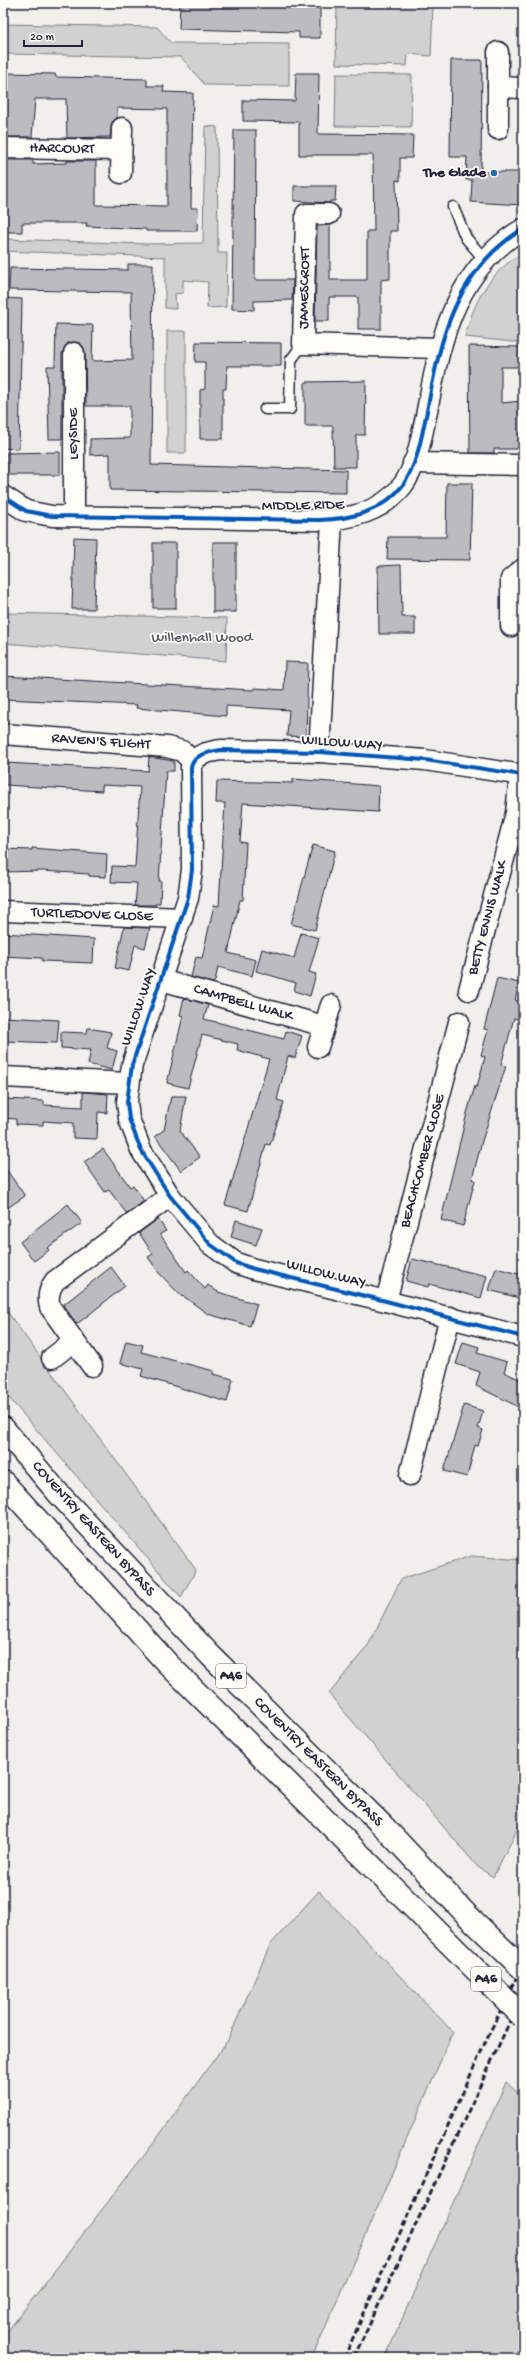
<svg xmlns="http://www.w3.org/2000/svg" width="526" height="2361" viewBox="0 0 526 2361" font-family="'Gochi Hand',sans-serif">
	<rect width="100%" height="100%" fill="#f0efec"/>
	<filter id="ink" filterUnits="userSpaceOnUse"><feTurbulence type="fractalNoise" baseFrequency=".025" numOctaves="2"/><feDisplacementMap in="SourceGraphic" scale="8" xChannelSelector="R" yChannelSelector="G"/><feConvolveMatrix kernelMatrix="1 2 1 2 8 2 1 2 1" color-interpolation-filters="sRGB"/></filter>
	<g filter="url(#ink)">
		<g fill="#d2d1d1" stroke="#7a7a86">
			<polygon points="337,3 466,3 462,6 433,6 431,56 408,54 407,66 336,64"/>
			<polygon points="3,24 157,27 171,43 289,44 289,86 205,85 181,57 4,54"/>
			<polygon points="336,74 412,75 411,127 335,126"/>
			<polygon points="205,126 217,127 218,253 227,253 226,307 207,308 208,282 183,280 183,293 175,294 176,309 165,308 165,257 4,251 4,239 147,244 203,243"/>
			<path d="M523,252v91l-58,-6c10,-39 24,-63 58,-85z"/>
			<rect x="167" y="331" width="19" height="122"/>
			<polygon points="3,613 227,618 226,661 3,643"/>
			<polygon points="3,1306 196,1570 181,1597 3,1391"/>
			<polygon points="471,1556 523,1560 523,1819 493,1877 478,1867 329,1694 369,1644 401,1579"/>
			<polygon points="319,1891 453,2032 312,2358 3,2358 3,2337 153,2144 228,2040 270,1945"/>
			<polygon points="506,2082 523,2098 523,2358 385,2358"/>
		</g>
		<g fill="#bcbcc0" stroke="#22223b">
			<polygon points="298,3 320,3 320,38 299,38 299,32 179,29 180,4 298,7"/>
			<polygon points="451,60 482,60 481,172 522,172 522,205 471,202 472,180 466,180 467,157 450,157"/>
			<polygon points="3,73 55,74 56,77 147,79 147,86 164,86 163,92 193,93 191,208 198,208 197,231 146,231 146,229 86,226 87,223 22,223 22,232 3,232 3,160 33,160 33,164 67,163 67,161 96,161 96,205 167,206 167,109 117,108 117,118 112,122 110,137 67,138 66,99 35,99 32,137 3,137"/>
			<polygon points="296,73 319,73 318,134 413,135 412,158 400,158 400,181 396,180 397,231 390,231 390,279 381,280 381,329 358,329 358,297 329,297 329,321 315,321 317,226 330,225 330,280 367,280 367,231 374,231 373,155 299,155 299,122 243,121 243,100 295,101"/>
			<polygon points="234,130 256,130 255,280 293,280 292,300 254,301 254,310 232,309"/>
			<polygon points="294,186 336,186 335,201 330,201 330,203 294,201"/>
			<polygon points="128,264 153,264 151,465 346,470 346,493 110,490 110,454 90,455 90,439 130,438 130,406 86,406 85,353 80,343 74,342 68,343 62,353 62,439 49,439 47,366 55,366 56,324 93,325 92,361 132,360 131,292 9,290 10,268 128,270"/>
			<polygon points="3,298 22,299 19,449 3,448"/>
			<polygon points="196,342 281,343 281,366 227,366 226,389 223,389 223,439 200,439 200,390 205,389 205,362 195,362"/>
			<polygon points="469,346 521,347 521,367 501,367 501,403 523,401 523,449 494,449 494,453 470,453"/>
			<polygon points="366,381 365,435 356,435 356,467 334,467 333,426 305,426 305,382"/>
			<polygon points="60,452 60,475 6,475 6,453"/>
			<polygon points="447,483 472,483 470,560 387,559 388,537 446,537"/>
			<polygon points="74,537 96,538 94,609 72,609"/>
			<rect x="213" y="542" width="23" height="70"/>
			<rect x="153" y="543" width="23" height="65"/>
			<polygon points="401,565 402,617 415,617 415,634 379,634 378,566"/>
			<polygon points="285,662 308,663 306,737 287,736 289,710 226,706 226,716 136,708 137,705 3,699 3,676 253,690 254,688 284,690"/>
			<polygon points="149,757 174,761 174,771 166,771 159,881 161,881 160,903 156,903 155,905 135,905 137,883 111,882 112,866 135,867 140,787 102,785 102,791 5,785 6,763 148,771"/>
			<polygon points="293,779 379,786 378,812 243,803 240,842 246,843 243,900 240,900 228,953 256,960 252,976 218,967 215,981 213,983 191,977 196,957 202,958 214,905 219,906 225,803 216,803 217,781 293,783"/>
			<polygon points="313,845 335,851 315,930 291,924"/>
			<polygon points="32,848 107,854 106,877 89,876 89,874 43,871 3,872 3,849 32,850"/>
			<polygon points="124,927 150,928 145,948 135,945 129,971 115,968"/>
			<polygon points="3,933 94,939 93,963 42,961 42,958 3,956"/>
			<polygon points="301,933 319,938 309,972 316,974 310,996 294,991 296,983 256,971 262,949 294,958"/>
			<polygon points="497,978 519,983 515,1000 523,1003 523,1021 514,1018 501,1065 506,1066 482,1141 472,1179 475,1180 463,1226 441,1220 467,1113 475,1086 477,1087 485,1057 481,1055 488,1030 484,1029"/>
			<polygon points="184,998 208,1005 204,1019 284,1039 286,1031 302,1036 295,1058 288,1056 277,1100 284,1102 270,1145 266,1144 248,1211 225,1205 269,1059 237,1050 238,1044 202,1035 188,1088 167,1083 183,1016 180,1015"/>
			<polygon points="3,1017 59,1020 57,1043 3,1041"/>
			<polygon points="88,1028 111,1032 107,1048 117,1051 112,1070 88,1064 91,1050 61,1048 61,1032 87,1033"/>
			<polygon points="83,1092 108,1094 107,1113 98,1112 97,1139 73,1138 73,1123 43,1121 43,1125 16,1124 16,1119 3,1118 4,1099 44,1101 44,1105 83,1107"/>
			<polygon points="171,1096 186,1096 180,1131 200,1157 181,1171 155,1136 164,1130"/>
			<polygon points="103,1149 130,1187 133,1185 144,1201 127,1214 109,1190 105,1192 84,1162"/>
			<polygon points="3,1165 25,1196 3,1211"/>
			<polygon points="68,1204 82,1223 47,1248 49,1250 34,1261 20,1242"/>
			<polygon points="158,1219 166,1231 160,1234 186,1272 188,1270 205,1289 208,1285 218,1292 257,1304 250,1326 208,1314 183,1296 182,1297 159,1273 148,1257 153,1254 139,1233"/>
			<polygon points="236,1220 262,1228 256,1245 231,1237"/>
			<polygon points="412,1259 487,1276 481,1298 429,1284 428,1287 406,1281"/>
			<polygon points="111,1267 125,1286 77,1324 63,1305"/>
			<polygon points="496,1268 523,1275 523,1299 489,1290"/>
			<polygon points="126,1341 143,1345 141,1352 214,1371 213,1374 233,1379 227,1402 141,1376 143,1369 120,1363"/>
			<polygon points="463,1342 479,1347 477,1353 507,1362 504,1372 523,1381 523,1409 476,1386 480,1372 456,1364"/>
			<polygon points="464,1405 483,1411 478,1428 483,1430 478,1446 475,1445 467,1477 444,1471"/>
		</g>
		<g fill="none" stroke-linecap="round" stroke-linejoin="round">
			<defs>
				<g id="service">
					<polyline points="453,207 466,238 485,260"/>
					<polyline points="265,409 290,409 291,360 303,344"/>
				</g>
				<g id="minor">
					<polyline points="498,52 498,129"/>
					<polyline points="498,87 523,88"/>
					<polyline points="3,148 120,150"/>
					<polyline points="121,173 122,128"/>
					<polyline points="329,214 306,214 303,344 439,348"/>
					<polyline points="413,463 523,465"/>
					<path d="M3,496l23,15 26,5 267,4c33,-1 63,-8 84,-35 14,-20 18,-46 23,-69 12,-62 21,-119 68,-165 10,-9 18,-16 29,-22"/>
					<polyline points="74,516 74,353"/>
					<polyline points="511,626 511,579 523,569"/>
					<polyline points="3,734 167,747 182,751 193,762"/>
					<polyline points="319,752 332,520"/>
					<path d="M523,775l-98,-15 -106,-8 -98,-2c-12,2 -27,4 -30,17l1,103 -4,28 -56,167 -5,37 2,17 12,31 29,46 40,48 26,19 18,6 132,32 137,36"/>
					<polyline points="3,911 182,918"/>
					<polyline points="161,980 324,1026"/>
					<polyline points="469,990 516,813 520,775"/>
					<polyline points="318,1047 331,1005"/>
					<polyline points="3,1077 128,1083"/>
					<polyline points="386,1301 459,1022"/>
					<polyline points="52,1358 74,1341"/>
					<path d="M92,1366l-42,-59c-3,-10 -1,-18 5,-26l115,-85"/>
					<polyline points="410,1475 450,1317"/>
				</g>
				<g id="trunk">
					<polyline points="3,1428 59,1494 211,1656 383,1826 468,1916"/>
					<polyline points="3,1482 167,1663 448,1942"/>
				</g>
			</defs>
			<use href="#service" stroke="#22223b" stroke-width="13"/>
			<use href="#minor" stroke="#22223b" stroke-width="23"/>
			<use href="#trunk" stroke="#22223b" stroke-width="25"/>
			<use href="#service" stroke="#fdfcf7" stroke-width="10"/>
			<use href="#minor" stroke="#fdfcf7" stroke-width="20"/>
			<use href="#trunk" stroke="#fdfcf7" stroke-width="22"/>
			<g stroke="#22223b" stroke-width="3" stroke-dasharray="6 3" stroke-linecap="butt">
				<polyline points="344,2358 488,2036 523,1964"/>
				<polyline points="354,2358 523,1993"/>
			</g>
			<defs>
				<g id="trunk-bridge">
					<polyline points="468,1916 523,1969"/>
					<polyline points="448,1942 523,2017"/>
				</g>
			</defs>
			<use href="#trunk-bridge" stroke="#22223b" stroke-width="25" stroke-linecap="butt"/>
			<use href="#trunk-bridge" stroke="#fdfcf7" stroke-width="22"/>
			<defs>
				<g id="cycleway">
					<path d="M3,496l23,15 26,5 267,4c33,-1 63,-8 84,-35 14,-20 18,-46 23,-69 12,-62 21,-119 68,-165 10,-9 18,-16 29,-22"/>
					<path d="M523,775l-98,-15 -106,-8 -98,-2c-12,2 -27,4 -30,17l1,103 -4,28 -56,167 -5,37 2,17 12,31 29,46 40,48 26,19 18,6 132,32 137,36"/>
				</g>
			</defs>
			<use href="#cycleway" stroke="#fdfcf7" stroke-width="6"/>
			<use href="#cycleway" stroke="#0057b8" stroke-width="4"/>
		</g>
	</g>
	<circle fill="#1f6fb2" stroke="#fdfcf7" stroke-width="1.5" cx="494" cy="173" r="4"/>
	<g text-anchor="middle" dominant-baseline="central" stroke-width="3.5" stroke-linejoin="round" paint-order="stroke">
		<g fill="#fdfcf7" stroke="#646373" stroke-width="1">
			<rect x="216" y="1664" width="30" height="24" rx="3"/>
			<rect x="471" y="1967" width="30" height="24" rx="3"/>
		</g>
		<g font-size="14" font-weight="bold" fill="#22223b">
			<text x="231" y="1676">A46</text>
			<text x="486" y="1979">A46</text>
		</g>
		<g font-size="15" fill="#22223b" stroke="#fdfcf7">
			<text transform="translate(62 149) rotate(1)">HARCOURT</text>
			<text transform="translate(305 288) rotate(-89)">JAMESCROFT</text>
			<text transform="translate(74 434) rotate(-90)">LEYSIDE</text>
			<text transform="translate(303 506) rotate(-1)">MIDDLE RIDE</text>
			<text transform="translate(101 742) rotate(4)">RAVEN'S FLIGHT</text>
			<text transform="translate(342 743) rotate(4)">WILLOW WAY</text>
			<text transform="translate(92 915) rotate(2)">TURTLEDOVE CLOSE</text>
			<text transform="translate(488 918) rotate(-75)">BETTY ENNIS WALK</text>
			<text transform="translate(243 1003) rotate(16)">CAMPBELL WALK</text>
			<text transform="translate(139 1007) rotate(-71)">WILLOW WAY</text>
			<text transform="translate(423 1161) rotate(-75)">BEACHCOMBER CLOSE</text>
			<text transform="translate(326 1274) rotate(14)">WILLOW WAY</text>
			<text transform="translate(93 1529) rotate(48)">COVENTRY EASTERN BYPASS</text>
			<text transform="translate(318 1762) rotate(45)">COVENTRY EASTERN BYPASS</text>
		</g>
		<g font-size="15" font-weight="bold" fill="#22223b" stroke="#fdfcf7" text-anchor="end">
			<text x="486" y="173">The Glade</text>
		</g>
		<g font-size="15" fill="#575768" stroke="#fdfcf7">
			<text x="202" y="638">Willenhall Wood</text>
		</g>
	</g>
	<rect width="526" height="2361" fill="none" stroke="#fdfcf7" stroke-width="16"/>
	<rect x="8" y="8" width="510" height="2345" fill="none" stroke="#22223b" stroke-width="1.5" filter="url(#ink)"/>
	<path d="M24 40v6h58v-6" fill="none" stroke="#22223b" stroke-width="2"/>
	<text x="30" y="40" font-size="12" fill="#22223b" stroke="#fdfcf7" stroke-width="3" paint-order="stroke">20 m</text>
</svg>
